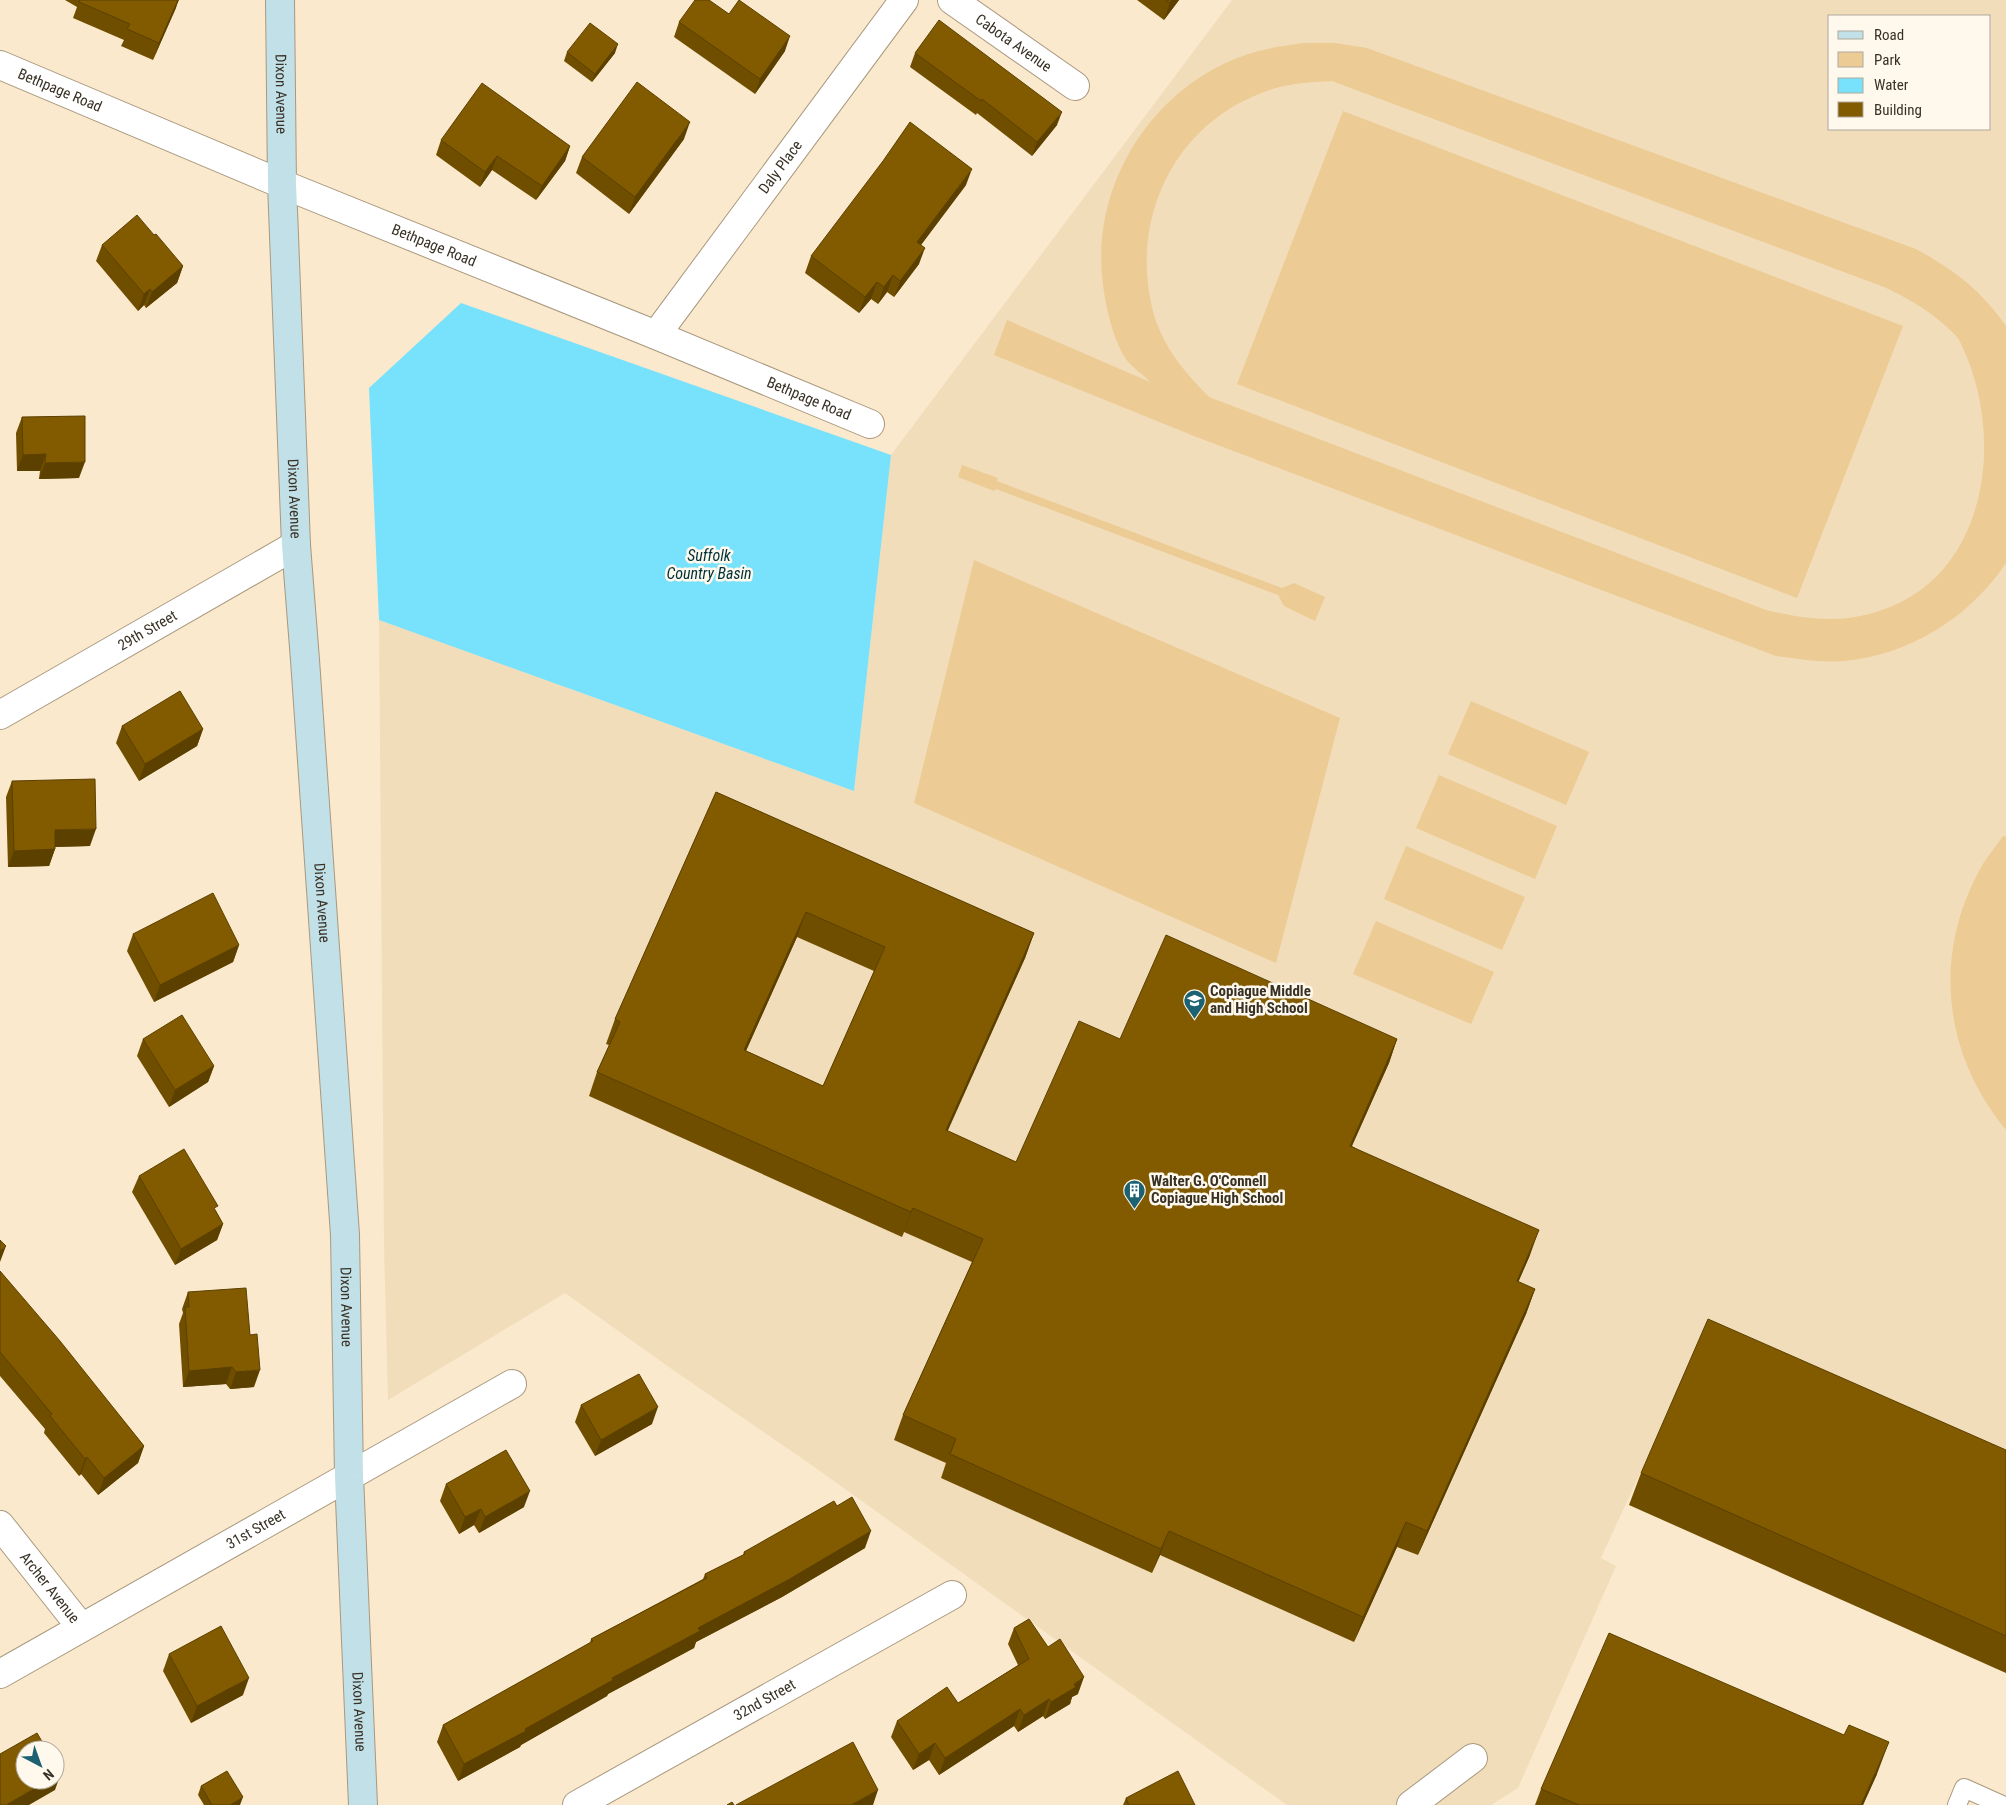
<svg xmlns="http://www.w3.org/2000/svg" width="2006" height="1805" viewBox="0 0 2006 1805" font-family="'Roboto Condensed',sans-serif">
	<rect width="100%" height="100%" fill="#fae9cd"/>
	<path fill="#f2ddbb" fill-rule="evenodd" d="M1232,0h774v1486l-310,-134 -95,206 15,8 -98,222 -27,17h-204l-484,-346 -130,-89 -108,-77 -177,107 -4,-154 -5,-626 475,171 37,-336zM1830,16h160v113h-160z"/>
	<g fill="#eccb94" fill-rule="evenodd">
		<path d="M1303,43h32l32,5 549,201c38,21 65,41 90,77v237c-36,54 -96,92 -162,98 -23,2 -45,-2 -68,-5l-582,-220 -200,-81 13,-35 143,62c-7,-8 -18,-14 -24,-23 -14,-21 -22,-59 -24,-84 -8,-93 50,-185 138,-218 20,-8 42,-11 63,-14zM1332,81l552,206c28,13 53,28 74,51 48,90 34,235 -76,272 -40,14 -76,10 -116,0l-557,-213c-21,-21 -41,-44 -52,-73 -28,-82 2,-174 77,-218 13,-7 27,-14 42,-18 19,-5 37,-6 56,-7z"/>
		<polygon points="1343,111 1903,326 1797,598 1237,384"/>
		<polygon points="962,465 998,478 997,481 1282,588 1294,583 1325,597 1315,621 1284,606 1278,595 996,489 994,491 958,477"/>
		<polygon points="974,560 1340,718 1276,963 914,803"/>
		<polygon points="1471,701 1589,752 1566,805 1448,754"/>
		<polygon points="1439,775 1557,826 1535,879 1416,828"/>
		<path d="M2003,836l3,1v293c-64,-78 -74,-178 -23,-266 6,-10 14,-19 20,-28z"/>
		<polygon points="1406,846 1525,897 1502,950 1384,899"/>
		<polygon points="1376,921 1494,972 1471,1024 1353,974"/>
	</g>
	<polygon fill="#78e1fb" points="461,303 891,455 854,791 379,620 369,388"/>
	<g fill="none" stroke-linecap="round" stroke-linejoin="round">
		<defs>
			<polyline id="service" points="1957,1805 1964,1788 2002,1805"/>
			<g id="minor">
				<path id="s1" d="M952,0l123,86"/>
				<path id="s2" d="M0,65l282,119 374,151 214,89"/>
				<path id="s3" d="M656,335l248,-335"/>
				<path id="s4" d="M0,715l296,-170"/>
				<path id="s5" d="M0,1525l81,102"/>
				<path id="s6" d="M0,1674l512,-290"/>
				<path id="s7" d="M577,1805l375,-210"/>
				<polyline points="1411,1805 1473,1758"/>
			</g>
			<g id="secondary">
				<path id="s8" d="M280,0l2,184 14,361 9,115 40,575 4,241 14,329"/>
			</g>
		</defs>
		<use href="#service" stroke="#a8987e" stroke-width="20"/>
		<use href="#minor" stroke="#a8987e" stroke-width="30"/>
		<use href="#secondary" stroke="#a8987e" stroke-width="30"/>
		<use href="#service" stroke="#fff" stroke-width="18"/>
		<use href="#minor" stroke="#fff" stroke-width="28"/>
		<use href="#secondary" stroke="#c2e0e7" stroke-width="28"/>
	</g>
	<g fill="#704e00" fill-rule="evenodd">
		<polygon points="65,0 179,0 153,60 121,46 124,40 73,18 77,7"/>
		<polygon points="1137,0 1179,0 1164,20"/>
		<polygon points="729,14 785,51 755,94 674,37 679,22"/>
		<polygon points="567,52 615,53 592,82 564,61"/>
		<polygon points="915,53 1057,125 1032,156 977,113 976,115 910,67"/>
		<polygon points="684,139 629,214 576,173 582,157"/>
		<polygon points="441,140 570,146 565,161 536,200 492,170 480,187 436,155"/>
		<polygon points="966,185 921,245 919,264 894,297 887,292 878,304 871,299 859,313 805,273 811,256"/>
		<polygon points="154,235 183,266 177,283 146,308 144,305 138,311 96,261 102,245"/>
		<polygon points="22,417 79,478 39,479 40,471 17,471 16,433"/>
		<polygon points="122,726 203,729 197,746 139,781 116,743"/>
		<polygon points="12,781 90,846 55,847 55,849 49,866 8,867 6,797"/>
		<path d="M716,792l318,141 -9,25 -78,173 69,31 104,-123h277l-8,24 -37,83 178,109 -12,27 17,7 -9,25 -108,241 -21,-8 -43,95 -194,-87 -8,18 -211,-95 5,-15 -52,-23 9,-25 69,-153 -68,-30 -2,5 -313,-141 8,-24 12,-27 -3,-1 9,-25zM797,937l77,34 -51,115 -77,-35z"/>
		<polygon points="133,934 239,945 233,962 154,1002 127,951"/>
		<polygon points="143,1039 214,1066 208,1082 169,1107 137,1056"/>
		<polygon points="139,1176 216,1211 223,1224 217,1240 175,1265 132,1192"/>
		<polygon points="0,1271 144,1446 138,1463 98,1495 81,1474 79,1476 44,1433 45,1429 0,1376"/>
		<polygon points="188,1292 254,1387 230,1389 226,1384 183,1387 179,1324 183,1313 182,1309"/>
		<polygon points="581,1405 652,1424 595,1456 575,1422"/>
		<polygon points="2006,1450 2006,1673 1629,1505 1641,1473"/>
		<polygon points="446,1484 524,1507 479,1533 474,1525 459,1534 440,1501"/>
		<polygon points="837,1506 865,1548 782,1597 696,1642 694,1648 608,1694 607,1696 521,1745 520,1747 458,1781 437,1742 443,1725 590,1643 591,1639 703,1579 705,1574 743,1555 744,1552"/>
		<polygon points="1014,1628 1078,1694 1072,1697 1070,1704 1045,1719 1043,1716 1018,1732 1014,1726 939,1775 929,1760 913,1770 891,1737 897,1721 958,1703 1018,1665 1008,1644"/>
		<polygon points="169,1654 243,1695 191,1723 163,1671"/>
		<polygon points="1877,1774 1863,1805 1535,1805 1541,1789"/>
		<polygon points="201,1786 240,1805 204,1805 198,1795"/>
		<polygon points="1126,1798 1195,1805 1123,1805"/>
	</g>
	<g fill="#5b4000">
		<polygon points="178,0 176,8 153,60 159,43"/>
		<polygon points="1172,0 1179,0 1164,20 1170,3"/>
		<polygon points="790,36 785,51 755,94 760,79"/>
		<polygon points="618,44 615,53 592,82 595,74"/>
		<polygon points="1062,112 1057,125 1032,156 1037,142"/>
		<polygon points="690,122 684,139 629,214 635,197"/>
		<polygon points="570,146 565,161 536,200 542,186"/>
		<polygon points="497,156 492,170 480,187 485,172"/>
		<polygon points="972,169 966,185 911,258 917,242"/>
		<polygon points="925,248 919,264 894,297 900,281"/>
		<polygon points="183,266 177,283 146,308 152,292"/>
		<polygon points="893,275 887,292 878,304 884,287"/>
		<polygon points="877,282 871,299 859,313 865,297"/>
		<polygon points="150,289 144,305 138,311 144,294"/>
		<polygon points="46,454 40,471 17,471 23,455"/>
		<polygon points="85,462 79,478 39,479 45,463"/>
		<polygon points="203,729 197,746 139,781 145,764"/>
		<polygon points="96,829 90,846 49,847 55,830"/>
		<polygon points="55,849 49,866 8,867 14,851"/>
		<polygon points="806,912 797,937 735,1075 744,1050"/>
		<polygon points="1034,933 1025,958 937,1155 946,1130"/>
		<polygon points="239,945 233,962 154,1002 160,985"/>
		<polygon points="1397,1039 1389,1063 1341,1170 1350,1146"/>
		<polygon points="214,1066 208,1082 169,1107 175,1090"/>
		<polygon points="913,1208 904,1232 902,1237 911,1212"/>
		<polygon points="223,1224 217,1240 175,1265 181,1249"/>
		<polygon points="1539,1230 1530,1255 1508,1306 1517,1281"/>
		<polygon points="6,1246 0,1262 0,1251"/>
		<polygon points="1535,1289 1526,1314 1418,1555 1427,1531"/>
		<polygon points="232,1367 226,1384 183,1387 189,1371"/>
		<polygon points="260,1370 254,1387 230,1389 236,1372"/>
		<polygon points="658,1407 652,1424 595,1456 601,1440"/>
		<polygon points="144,1446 138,1463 98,1495 104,1478"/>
		<polygon points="87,1457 81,1474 79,1476 85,1459"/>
		<polygon points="530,1491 524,1507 479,1533 485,1517"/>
		<polygon points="481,1509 474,1525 459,1534 465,1517"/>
		<polygon points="1406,1522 1397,1547 1354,1642 1363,1617"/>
		<polygon points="871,1531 865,1548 782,1597 696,1642 694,1648 608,1694 607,1696 521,1745 520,1747 458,1781 464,1764 698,1628"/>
		<polygon points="1169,1531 1160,1555 1152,1573 1161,1549"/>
		<polygon points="1084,1677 1078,1694 1072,1697 1070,1704 1045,1719 1051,1702 1074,1684"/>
		<polygon points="249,1678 243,1695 191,1723 197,1706"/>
		<polygon points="1049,1699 1043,1716 1018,1732 1024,1715"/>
		<polygon points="1020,1709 1014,1726 939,1775 945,1758"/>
		<polygon points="1889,1742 1877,1774 1863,1805 1861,1805"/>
		<polygon points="935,1743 929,1760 913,1770 919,1754"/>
		<polygon points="61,1773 55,1790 29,1805 6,1805 49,1780 55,1780 55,1777"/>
		<polygon points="878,1790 873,1805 851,1805"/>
		<polygon points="243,1797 240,1805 230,1805"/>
	</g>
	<g fill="#825b00" stroke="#5b4000" fill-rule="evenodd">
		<polygon points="80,0 178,0 159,43 127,29 130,24 79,2"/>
		<polygon points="695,0 709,0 729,14 739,0 790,36 760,79 679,22"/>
		<polygon points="1165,0 1172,0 1170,3"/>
		<polygon points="939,20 1062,112 1037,142 982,99 981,101 915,53"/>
		<polygon points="590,23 618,44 595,74 567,52"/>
		<polygon points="637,82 690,122 635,197 582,157"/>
		<polygon points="482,83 570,146 542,186 497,156 485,172 441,140"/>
		<polygon points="910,122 972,169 917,242 925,248 900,281 893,275 884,287 877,282 865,297 811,256 883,161"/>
		<polygon points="137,215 154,235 156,234 183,266 152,292 150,289 144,294 102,245"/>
		<polygon points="85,416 85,462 45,463 46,454 23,455 22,417"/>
		<polygon points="180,691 203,729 145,764 122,726"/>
		<polygon points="95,779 96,829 55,830 55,849 14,851 12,781"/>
		<path d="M716,792l318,141 -88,197 70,32 63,-141 41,18 46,-104 231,104 -47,107 189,84 -22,51 18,8 -108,242 -21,-9 -43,95 -194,-86 -8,18 -211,-95 6,-15 -53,-24 80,-176 -70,-31 -2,4 -314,-140 23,-50 -5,-3zM806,912l79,35 -62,139 -79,-36z"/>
		<polygon points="213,893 239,945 160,985 133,934"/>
		<polygon points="182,1015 214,1066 175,1090 143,1039"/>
		<polygon points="184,1149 218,1206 214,1208 223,1224 181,1249 139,1176"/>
		<polygon points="0,1240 6,1246 0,1251"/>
		<polygon points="0,1271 60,1341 144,1446 104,1478 87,1457 85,1459 50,1416 52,1414 0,1352"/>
		<polygon points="246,1288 250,1335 257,1334 260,1370 236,1372 232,1367 189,1371 185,1307 189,1307 188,1292"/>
		<polygon points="1708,1319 2006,1450 2006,1636 1641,1473"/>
		<polygon points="639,1374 658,1407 601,1440 581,1405"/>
		<polygon points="506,1450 530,1491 485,1517 481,1509 465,1517 446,1484"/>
		<polygon points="852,1497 871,1531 788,1580 698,1628 700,1631 612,1678 613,1680 525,1729 526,1731 464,1764 443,1725 593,1641 591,1639 707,1578 705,1574 745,1554 744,1552 834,1501 837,1506"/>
		<polygon points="1029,1619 1048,1647 1060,1639 1084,1677 1074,1684 1076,1687 1051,1702 1049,1699 1024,1715 1020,1709 945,1758 935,1743 919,1754 897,1721 947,1687 958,1703 1029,1659 1014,1628"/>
		<polygon points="221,1626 249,1678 197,1706 169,1654"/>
		<polygon points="1609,1633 1844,1735 1849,1725 1889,1742 1861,1805 1579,1805 1541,1789"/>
		<polygon points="37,1733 47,1750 25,1750 25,1780 49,1780 6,1805 0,1805 0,1754"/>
		<polygon points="853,1742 878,1790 851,1805 736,1805"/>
		<polygon points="55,1763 61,1773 55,1777"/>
		<polygon points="227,1771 243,1797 230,1805 212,1805 201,1786"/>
		<polygon points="1178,1771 1195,1805 1129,1805 1126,1798"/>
		<polygon points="732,1802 734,1805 727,1805"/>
	</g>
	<defs>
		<symbol id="school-pin" viewBox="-11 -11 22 30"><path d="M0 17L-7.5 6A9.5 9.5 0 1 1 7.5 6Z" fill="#1c6273" stroke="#fff8ec"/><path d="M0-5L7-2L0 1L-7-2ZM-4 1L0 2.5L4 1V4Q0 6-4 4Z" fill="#fff"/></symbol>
		<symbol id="building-pin" viewBox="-11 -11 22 30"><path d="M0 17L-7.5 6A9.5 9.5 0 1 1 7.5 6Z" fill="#1c6273" stroke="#fff8ec"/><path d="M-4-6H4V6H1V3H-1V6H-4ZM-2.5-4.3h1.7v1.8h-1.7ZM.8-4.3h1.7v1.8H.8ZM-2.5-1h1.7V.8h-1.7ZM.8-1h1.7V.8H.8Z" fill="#fff"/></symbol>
	</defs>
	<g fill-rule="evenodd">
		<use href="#school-pin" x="1182" y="988" width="25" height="34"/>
		<use href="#building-pin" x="1122" y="1178" width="25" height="34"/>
	</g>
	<g text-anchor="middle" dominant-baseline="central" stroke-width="5" stroke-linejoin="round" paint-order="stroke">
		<g font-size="15" fill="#383126" stroke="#fff8ec">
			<text stroke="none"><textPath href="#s1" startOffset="75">Cabota Avenue</textPath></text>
			<text stroke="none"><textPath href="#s2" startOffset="65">Bethpage Road</textPath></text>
			<text stroke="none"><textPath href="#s8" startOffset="94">Dixon Avenue</textPath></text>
			<text stroke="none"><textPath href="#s3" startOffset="209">Daly Place</textPath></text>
			<text stroke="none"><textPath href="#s2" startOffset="470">Bethpage Road</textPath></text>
			<text stroke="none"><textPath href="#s2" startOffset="875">Bethpage Road</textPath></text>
			<text stroke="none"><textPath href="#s8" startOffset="499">Dixon Avenue</textPath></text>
			<text stroke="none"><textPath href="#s4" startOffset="170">29th Street</textPath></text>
			<text stroke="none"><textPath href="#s8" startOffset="904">Dixon Avenue</textPath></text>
			<text stroke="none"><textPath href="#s8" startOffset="1309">Dixon Avenue</textPath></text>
			<text stroke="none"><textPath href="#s6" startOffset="294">31st Street</textPath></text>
			<text stroke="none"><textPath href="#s5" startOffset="80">Archer Avenue</textPath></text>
			<text stroke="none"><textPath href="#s7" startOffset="215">32nd Street</textPath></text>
			<text stroke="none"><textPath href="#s8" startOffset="1714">Dixon Avenue</textPath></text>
		</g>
		<g font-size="15" font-weight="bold" fill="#383126" stroke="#fff8ec" text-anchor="start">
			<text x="1210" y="991">Copiague Middle<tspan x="1210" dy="17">and High School</tspan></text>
			<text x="1151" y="1181">Walter G. O'Connell<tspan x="1151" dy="17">Copiague High School</tspan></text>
		</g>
		<g font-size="16" font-style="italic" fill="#00323c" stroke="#fff8ec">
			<text x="709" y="555">Suffolk<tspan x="709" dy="18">Country Basin</tspan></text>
		</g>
	</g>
	<rect x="1828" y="15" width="162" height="115" fill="#fff8ec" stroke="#afa89d"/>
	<rect x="1838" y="31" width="25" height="8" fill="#c2e0e7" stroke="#afa89d"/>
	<text x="1874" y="40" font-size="15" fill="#383126">Road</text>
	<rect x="1838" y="52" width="25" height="15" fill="#eccb94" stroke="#afa89d"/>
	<text x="1874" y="65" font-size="15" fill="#383126">Park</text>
	<rect x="1838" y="78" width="25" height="15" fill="#78e1fb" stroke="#afa89d"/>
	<text x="1874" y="90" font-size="15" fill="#383126">Water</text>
	<rect x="1838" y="102" width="25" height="15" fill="#825b00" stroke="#afa89d"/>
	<text x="1874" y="115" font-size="15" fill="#383126">Building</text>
	<g transform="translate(40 1765) rotate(139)"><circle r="24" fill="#fff8ec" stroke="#afa89d"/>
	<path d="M0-4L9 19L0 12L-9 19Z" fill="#1c6273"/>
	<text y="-8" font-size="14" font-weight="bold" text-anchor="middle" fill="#383126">N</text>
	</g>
</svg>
